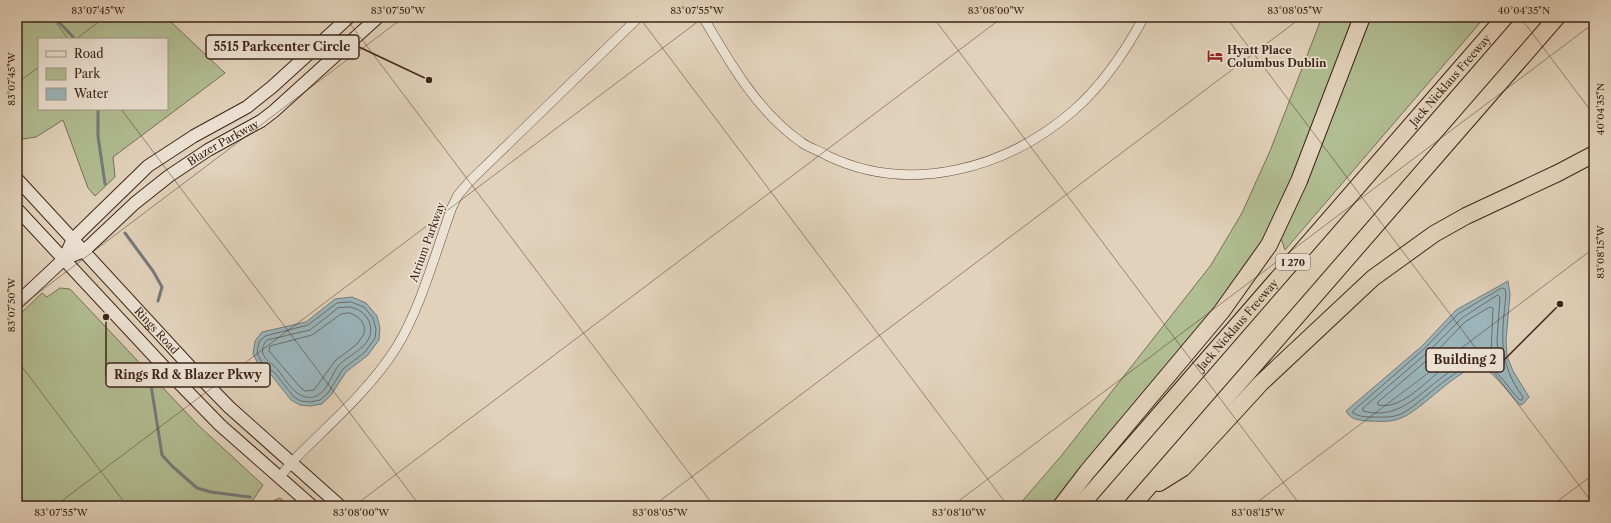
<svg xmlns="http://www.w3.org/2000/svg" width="1611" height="523" viewBox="0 0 1611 523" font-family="'Libre Caslon Text',serif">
	<rect width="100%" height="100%" fill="#e2d2bb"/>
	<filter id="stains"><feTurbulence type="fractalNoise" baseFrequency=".005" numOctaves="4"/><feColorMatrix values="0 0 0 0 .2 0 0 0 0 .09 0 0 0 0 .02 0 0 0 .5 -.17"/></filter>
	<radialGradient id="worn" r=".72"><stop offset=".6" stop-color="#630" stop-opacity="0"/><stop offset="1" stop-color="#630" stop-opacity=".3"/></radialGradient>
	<g fill="#b1bd92" stroke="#787155" fill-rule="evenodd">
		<path d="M17,17h154l-2,3 56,53 -112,84 2,20 -20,19 -7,-8 -25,-68 -27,17 -19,3zM39,39h128v70h-128z"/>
		<polygon points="1322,17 1353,17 1290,188 1261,247 1212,313 1050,506 1018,506 1062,455 1211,265 1242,213 1270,151"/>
		<polygon points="1369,17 1485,17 1285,250 1280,235"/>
		<polygon points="60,288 70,289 198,425 263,485 249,506 17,506 17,317 42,293 47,297"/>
		<polygon points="280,498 289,506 270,506 275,500"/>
	</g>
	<g fill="#9ab5bb" stroke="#757b7a">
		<path d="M1508,281l2,13 -4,47 1,15 6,15 16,26 -6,7 -3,1c-9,-9 -29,-37 -40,-38 -19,-2 -59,44 -79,51 -11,5 -23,3 -34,3 -8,-1 -16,-1 -21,-10l76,-65 34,-36z"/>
		<polygon points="352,297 366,303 377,316 380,328 379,340 368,355 346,372 331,395 322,404 310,406 300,405 291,400 272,376 259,365 253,354 255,341 262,332 306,322 335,299"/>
	</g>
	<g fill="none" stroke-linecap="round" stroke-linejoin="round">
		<g stroke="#6c6d6a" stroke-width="1">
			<path d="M1502,288l3,1 1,5c-4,41 -9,68 17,103l-1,3h-2c-12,-11 -21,-31 -37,-36 -19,-7 -64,42 -82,50 -9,4 -18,3 -27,3 -8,0 -14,0 -21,-4v-2l71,-62 34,-35z"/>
			<path d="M1498,295l2,2 -3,44 3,26c-7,0 -12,-10 -21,-9 -10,1 -17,6 -25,11 -30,18 -52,53 -91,42v-3l65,-56 34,-34z"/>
			<polygon points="351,302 364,307 373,318 376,329 375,338 365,352 343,369 328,393 320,400 310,402 301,401 294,397 275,373 262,363 257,353 259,342 265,336 308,325 337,303"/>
			<path d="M350,307c9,2 17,7 20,17 5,22 -19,29 -31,41 -8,9 -10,24 -21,30 -4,3 -11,3 -15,1 -13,-4 -20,-23 -30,-31 -9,-6 -15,-15 -6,-25l43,-10 28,-22z"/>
			<path d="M1490,307l3,1 -2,46c-8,0 -15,-2 -24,0 -29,9 -59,58 -89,51v-3l54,-46 33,-34z"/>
			<path d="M350,313c10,4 16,10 14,21l-7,10 -22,17 -21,29 -9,1 -4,-3 -32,-37 1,-5 42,-11 29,-21z"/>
		</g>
		<g stroke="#757b7a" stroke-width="3">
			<polyline points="54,17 75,39"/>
			<polyline points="98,109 98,136 105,184"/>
			<polyline points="125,233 153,271 162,287 158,301"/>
			<polyline points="152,374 151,385 162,455 172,466 197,488 211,492 250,497"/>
		</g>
		<defs>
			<g id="street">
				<path d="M703,17c27,46 54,94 98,125 8,6 19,9 27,14 82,39 178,13 245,-45 30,-26 52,-59 71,-94"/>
				<path d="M280,477l11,-14c36,-37 77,-71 105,-115 24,-38 40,-97 56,-141l6,-12 12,-14 169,-164"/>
			</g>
			<g id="secondary">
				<path id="s1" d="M17,179l177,192 35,36 111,99"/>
				<polyline points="17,209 180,384 220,425 312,506"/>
				<polyline points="64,259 73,239 148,166 194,136 247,107 272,87 349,17"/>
				<path id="s2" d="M17,303l47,-44 20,-8 51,-48 34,-27 39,-26 53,-29 13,-10 104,-94"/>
			</g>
			<g id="highway">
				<polyline points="1159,483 1183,468 1261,383 1373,278 1434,234 1466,216 1558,173 1594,154"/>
				<polyline points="1061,506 1087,472 1222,311 1269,245 1299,181 1362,17"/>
				<path id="s3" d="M1080,506l425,-489"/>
				<polyline points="1132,506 1557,17"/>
			</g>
		</defs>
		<use href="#street" stroke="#675041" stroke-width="10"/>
		<use href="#secondary" stroke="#3e2518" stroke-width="14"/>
		<use href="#highway" stroke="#3e2518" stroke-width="18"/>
		<use href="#street" stroke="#ece2d3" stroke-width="9"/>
		<use href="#secondary" stroke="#ece2d3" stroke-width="12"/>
		<use href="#highway" stroke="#e2d2bb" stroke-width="16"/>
	</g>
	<path fill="none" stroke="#3e2518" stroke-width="1" stroke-opacity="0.45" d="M52,17l16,22M345,17l369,489M639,17l369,489M933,17l368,489M1226,17l368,488M1520,17l74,98M76,39l29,-22M17,83l22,-16M121,109l299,397M17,309l387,-292M17,360l110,146M55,506l649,-489M354,506l649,-489M653,506l649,-489M952,506l642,-483M1252,506l342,-258M1551,506l43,-32"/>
	<defs>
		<symbol id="hotel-bare" viewBox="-9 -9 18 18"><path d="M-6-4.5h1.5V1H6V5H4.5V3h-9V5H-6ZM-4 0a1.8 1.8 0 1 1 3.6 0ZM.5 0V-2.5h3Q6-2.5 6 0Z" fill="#8f2418" stroke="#ece2d3" stroke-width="2.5" paint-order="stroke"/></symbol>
	</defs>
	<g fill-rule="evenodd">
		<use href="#hotel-bare" x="1204" y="45" width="22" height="22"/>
	</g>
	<g text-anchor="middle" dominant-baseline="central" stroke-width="3.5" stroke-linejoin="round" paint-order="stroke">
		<rect fill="#ece2d3" stroke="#725e50" stroke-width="1" x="1276" y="254" width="34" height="16" rx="3"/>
		<g font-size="10" font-weight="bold" fill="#3e2518">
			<text x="1293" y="262">I 270</text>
		</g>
		<g font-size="11" font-weight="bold" fill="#3e2518" stroke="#ece2d3" text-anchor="start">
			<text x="1227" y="50">Hyatt Place<tspan x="1227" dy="13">Columbus Dublin</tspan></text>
		</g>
		<g font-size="11" fill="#3e2518" stroke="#ece2d3">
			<text stroke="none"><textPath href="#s3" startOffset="564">Jack Nicklaus Freeway</textPath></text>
			<text stroke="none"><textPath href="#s2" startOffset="263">Blazer Parkway</textPath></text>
			<text transform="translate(427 242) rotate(-70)">Atrium Parkway</text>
			<text stroke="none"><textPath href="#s3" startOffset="240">Jack Nicklaus Freeway</textPath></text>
			<text stroke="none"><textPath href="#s1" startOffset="206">Rings Road</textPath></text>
		</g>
	</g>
	<path fill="none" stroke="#3e2518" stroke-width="1.5" d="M429 80L359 47M1560 304L1504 360M106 317L106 375"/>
	<g fill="#3e2518" stroke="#ece2d3" stroke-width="1.5">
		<circle cx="429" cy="80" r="4"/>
		<circle cx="1560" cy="304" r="4"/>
		<circle cx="106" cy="317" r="4"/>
	</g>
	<g fill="#ece2d3" stroke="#3e2518" stroke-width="1.5">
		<rect x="206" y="35" width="153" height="24" rx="4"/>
		<rect x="1426" y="348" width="78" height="24" rx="4"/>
		<rect x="106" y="363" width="164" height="24" rx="4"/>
	</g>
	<g font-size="12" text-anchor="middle" font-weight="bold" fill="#3e2518">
		<text x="282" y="51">5515 Parkcenter Circle</text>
		<text x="1465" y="364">Building 2</text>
		<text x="188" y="379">Rings Rd &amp; Blazer Pkwy</text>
	</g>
	<rect width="1611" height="523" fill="none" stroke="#e2d2bb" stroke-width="44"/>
	<rect x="38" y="38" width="130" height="72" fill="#ece2d3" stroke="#a69688"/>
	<rect x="46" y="51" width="20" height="6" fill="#ece2d3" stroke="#a69688"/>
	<text x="74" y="58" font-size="12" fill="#3e2518">Road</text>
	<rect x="46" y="68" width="20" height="12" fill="#b1bd92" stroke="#a69688"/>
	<text x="74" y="78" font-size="12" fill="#3e2518">Park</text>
	<rect x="46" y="88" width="20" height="12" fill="#9ab5bb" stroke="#a69688"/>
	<text x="74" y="98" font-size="12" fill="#3e2518">Water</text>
	<rect x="22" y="22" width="1567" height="479" fill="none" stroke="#3e2518" stroke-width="1.5"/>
	<g font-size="10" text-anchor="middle" fill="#3e2518">
		<text x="98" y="14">83°07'45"W</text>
		<text x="398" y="14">83°07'50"W</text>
		<text x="697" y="14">83°07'55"W</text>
		<text x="996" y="14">83°08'00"W</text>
		<text x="1295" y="14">83°08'05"W</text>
		<text x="1524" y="14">40°04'35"N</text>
		<text transform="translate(11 79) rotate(-90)" y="4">83°07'45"W</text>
		<text transform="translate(1600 109) rotate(-90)" y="4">40°04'35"N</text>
		<text transform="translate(1600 252) rotate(-90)" y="4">83°08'15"W</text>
		<text transform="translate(11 305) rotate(-90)" y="4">83°07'50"W</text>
		<text x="61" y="516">83°07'55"W</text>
		<text x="361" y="516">83°08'00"W</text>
		<text x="660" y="516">83°08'05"W</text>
		<text x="959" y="516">83°08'10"W</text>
		<text x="1258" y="516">83°08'15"W</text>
	</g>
	<rect width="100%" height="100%" filter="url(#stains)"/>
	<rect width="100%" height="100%" fill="url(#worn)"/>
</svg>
